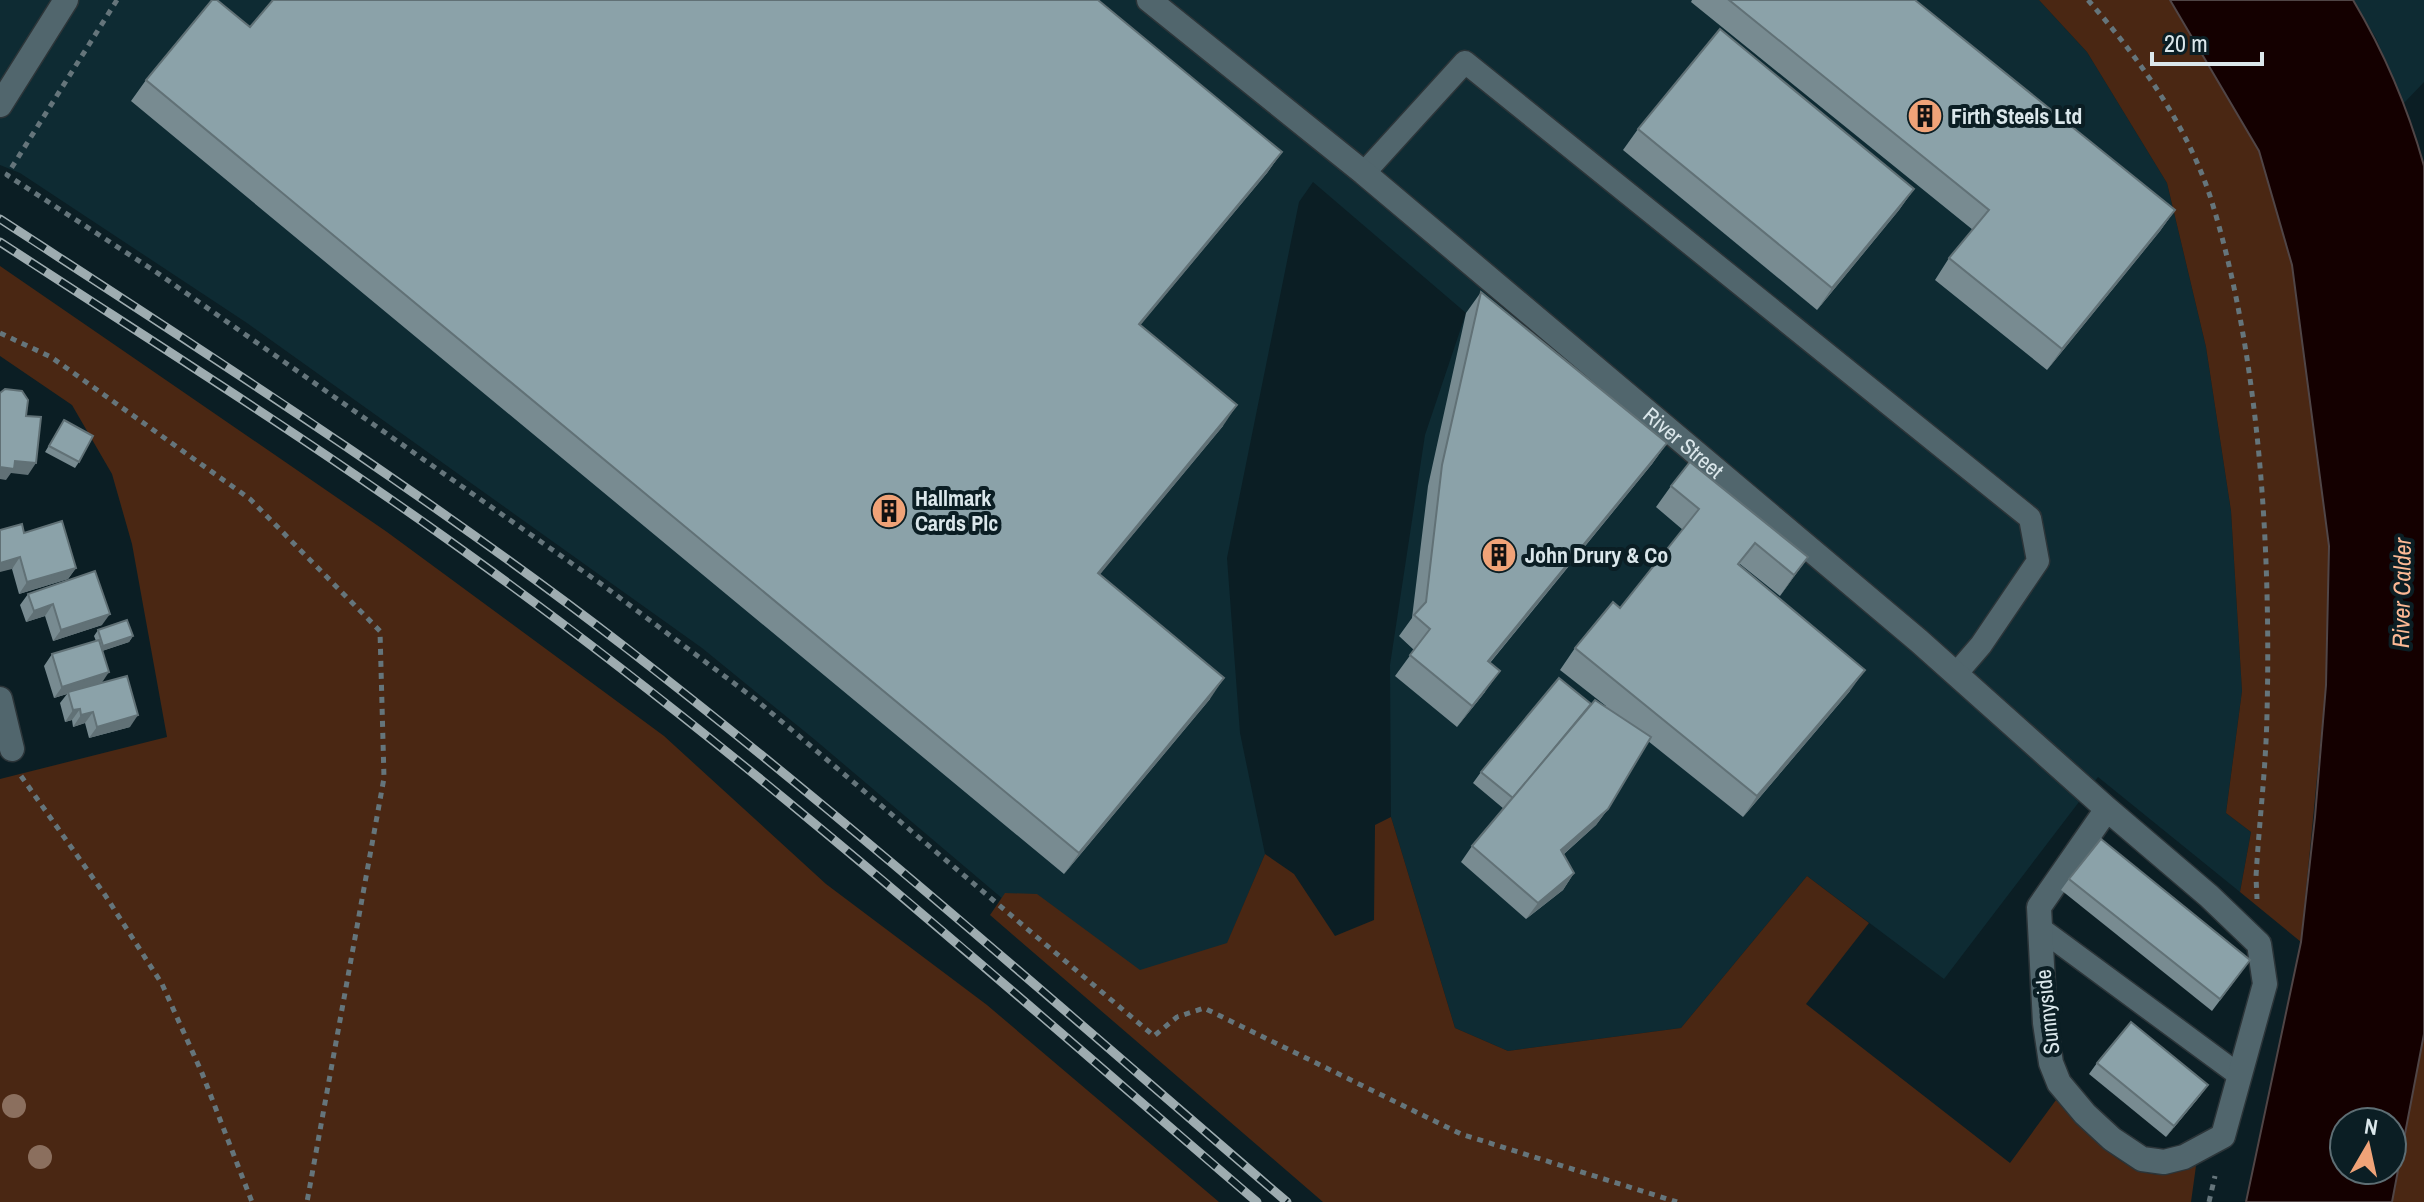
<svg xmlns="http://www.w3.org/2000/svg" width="2424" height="1202" viewBox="0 0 2424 1202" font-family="'Archivo Narrow',sans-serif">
	<rect width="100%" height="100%" fill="#0b1e24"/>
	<g fill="#0e2b33">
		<polygon points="0,0 2039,0 2087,52 2167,183 2206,347 2231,511 2242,691 2226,813 2251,832 2240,892 2098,777 1944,979 1807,876 1681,1028 1508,1051 1455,1028 1391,817 1390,665 1425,435 1466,313 1313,182 1299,202 1227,558 1240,733 1265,854 1227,944 1154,1027 814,739 702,648 247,323 20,173 0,165"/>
		<polygon points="2353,0 2424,0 2424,82 2403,104 2376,38"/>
	</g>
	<g fill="#4a2713">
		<polygon points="2039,0 2170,0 2259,151 2292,265 2329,546 2326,685 2301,942 2240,892 2251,832 2226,813 2242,691 2231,511 2206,347 2167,183 2087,52"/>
		<polygon points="0,266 387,532 664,736 826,884 987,1005 1219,1202 0,1202 0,779 167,737 132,544 112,474 72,405 0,356"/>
		<path d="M1391,817l64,211 53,23 173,-23 126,-152 62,47 -63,81 204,159 46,-63c24,26 60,68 96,74 13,2 31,-5 44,-8l-5,36h-868l-333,-287 15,-22 32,1 103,76 87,-27 38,-89 29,20 41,62 39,-16 1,-95z"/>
		<polygon points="2424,1034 2424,1202 2392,1202 2395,1189"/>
	</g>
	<path fill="#140000" stroke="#504546" stroke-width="2" fill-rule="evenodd" d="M2170,0h183c31,52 55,108 71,166v868l-32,168h-146l55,-260 14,-125 11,-132 3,-139 -37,-281 -33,-114zM2344,1122h48v48h-48z"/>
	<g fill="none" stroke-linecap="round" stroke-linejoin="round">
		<defs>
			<g id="lane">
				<polyline points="1364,173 1465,62 2030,518 2038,561 1981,645 1956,674"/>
				<polyline points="2041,929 2239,1075"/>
			</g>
			<g id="street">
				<path id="s1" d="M1149,0l215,173 555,468 188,168 102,87 50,48 6,40 -42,152 -39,21 -20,5 -22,-3 -30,-20 -27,-25 -26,-31 -8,-20 -6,-40 -6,-116 68,-98"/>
				<polyline points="0,105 66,0"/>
				<polyline points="0,699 12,749"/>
			</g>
		</defs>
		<use href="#lane" stroke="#2c3539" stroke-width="25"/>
		<use href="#street" stroke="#2c3539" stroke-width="27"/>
		<g stroke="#65757b" stroke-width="5" stroke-dasharray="6 6" stroke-linecap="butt">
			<polyline points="117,0 7,175 156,272 604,586 755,699 1154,1036 1177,1017 1204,1008 1461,1134 1677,1202"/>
			<path d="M2088,0c51,58 99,125 123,199 49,157 60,352 56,515 -1,54 -8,109 -11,163l1,22"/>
			<polyline points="0,333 51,357 250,499 380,631 384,778 307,1202"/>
			<polyline points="21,776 105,895 162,984 202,1073 252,1202"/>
			<polyline points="2209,1202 2215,1176"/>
		</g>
		<use href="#lane" stroke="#51666d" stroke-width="22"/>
		<use href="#street" stroke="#51666d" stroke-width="24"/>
		<defs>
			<g id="rail">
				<path d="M0,219c212,138 425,274 625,428 228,176 444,368 662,555"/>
				<path d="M0,242c162,106 327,209 483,323 271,196 520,419 774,637"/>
			</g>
		</defs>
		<use href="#rail" stroke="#9eacb0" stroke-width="9"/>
		<use href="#rail" stroke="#0b1e24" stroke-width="6" stroke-dasharray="18" stroke-linecap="butt"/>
	</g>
	<g fill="#8b6f5e">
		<circle cx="14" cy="1106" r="12"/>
		<circle cx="40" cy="1157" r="12"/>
	</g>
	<g fill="#788b91">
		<polygon points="1692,0 1915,0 2175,210 2160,231 2047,370 1935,280 1949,258 1973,230 1691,2"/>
		<polygon points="250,27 1282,152 1267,173 1140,325 1223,426 1099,575 1210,699 1064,874 131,101 146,80"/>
		<polygon points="1638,129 1914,189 1899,210 1817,310 1623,150"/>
		<polygon points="1481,292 1667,443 1652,464 1490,663 1485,692 1457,727 1395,676 1414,650 1399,636 1412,618 1428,486 1466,313"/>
		<polygon points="64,420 79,462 75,468 45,452"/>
		<polygon points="1671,486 1808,557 1780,596 1740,564 1740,565 1850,691 1743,817 1648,741 1608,809 1596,825 1563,855 1574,873 1563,890 1526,919 1461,862 1472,846 1504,809 1473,783 1481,772 1591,704 1606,706 1560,670 1575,648 1620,608 1683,530 1656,507"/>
		<polygon points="24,533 76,568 68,579 19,594 12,569"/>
		<polygon points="28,594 102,625 53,641 45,616 26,622 20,605"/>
		<polygon points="98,630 133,636 129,642 102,651 101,683 130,727 89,738 85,723 73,727 72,720 65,722 60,703 67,694 54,698 44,666 52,654 96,641 94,636"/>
		<polygon points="2069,879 2242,971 2212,1011 2061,890"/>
		<polygon points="2097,1063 2200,1096 2166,1137 2089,1074"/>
	</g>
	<g fill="#617176">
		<polygon points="1282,152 1267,173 1124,345 1139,324"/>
		<polygon points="1914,189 1899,210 1817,310 1832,288"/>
		<polygon points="2175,210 2160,231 2047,370 2062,349"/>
		<polygon points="1237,405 1223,426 1083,595 1098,573"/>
		<polygon points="1667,443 1652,464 1473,683 1488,661"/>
		<polygon points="15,461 36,463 28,475 11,473 6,480 0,479 0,467"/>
		<polygon points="20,557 12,569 0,572 0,563"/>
		<polygon points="1808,557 1793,578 1780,596 1794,575"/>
		<polygon points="76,568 68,579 19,594 27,582"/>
		<polygon points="53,604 45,616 26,622 34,611"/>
		<polygon points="110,614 102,625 53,641 61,630"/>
		<polygon points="133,636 129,642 99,652 103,646"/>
		<polygon points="1865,670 1850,691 1743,817 1757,796"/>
		<polygon points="1500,671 1485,692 1457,727 1472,706"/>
		<polygon points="109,672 101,684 68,692 67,694 54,698 62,687"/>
		<polygon points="1224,678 1210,699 1064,874 1079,853"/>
		<polygon points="80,709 72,720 65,722 73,710"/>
		<polygon points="93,712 85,723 73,727 81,715"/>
		<polygon points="138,715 130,727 89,738 97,727"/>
		<polygon points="1608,809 1596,825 1549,867 1561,850"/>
		<polygon points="1574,873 1563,890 1526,919 1538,903"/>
		<polygon points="2208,1085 2200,1096 2166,1137 2174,1126"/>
	</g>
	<g fill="#8ba2a9" stroke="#617176" stroke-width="2">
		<polygon points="212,0 217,0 250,27 273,0 1098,0 1282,152 1139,324 1237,405 1098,573 1224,678 1079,853 146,80"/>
		<polygon points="1729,0 1915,0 2175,210 2062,349 1949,258 1989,210"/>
		<polygon points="1720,29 1914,189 1832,288 1638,129"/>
		<polygon points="1481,292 1667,443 1488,661 1500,671 1472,706 1410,655 1430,629 1414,615 1426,602 1442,465"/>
		<polygon points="5,389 22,391 28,400 26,416 41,417 36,463 15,461 14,469 0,467 0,393"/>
		<polygon points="64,420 93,436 79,462 49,446"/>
		<polygon points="1690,462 1808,557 1794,575 1755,543 1738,564 1865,670 1757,796 1575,648 1613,602 1620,608 1699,509 1671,486"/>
		<polygon points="62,521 76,568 27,582 20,557 0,563 0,530 22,524 24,533"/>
		<polygon points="95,571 110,614 61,630 53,604 34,611 28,594"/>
		<polygon points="127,620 133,636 103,646 98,630"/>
		<polygon points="99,640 109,672 62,687 52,654"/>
		<polygon points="127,676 138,715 97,727 93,712 81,715 80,709 73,710 68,692"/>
		<polygon points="1559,678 1591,704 1513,798 1481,772"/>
		<polygon points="1595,700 1651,737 1608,809 1561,850 1574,873 1538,903 1472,846"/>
		<polygon points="2101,839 2250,960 2220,999 2069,879"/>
		<polygon points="2131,1022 2208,1085 2174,1126 2097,1063"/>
	</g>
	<defs>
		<symbol id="building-disc" viewBox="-11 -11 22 22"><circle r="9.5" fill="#f0a378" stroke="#0b1e24"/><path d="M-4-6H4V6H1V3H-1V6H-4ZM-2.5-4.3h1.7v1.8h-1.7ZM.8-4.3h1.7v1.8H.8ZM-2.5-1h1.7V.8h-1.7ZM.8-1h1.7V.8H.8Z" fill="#111"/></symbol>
	</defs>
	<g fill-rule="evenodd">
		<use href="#building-disc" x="1905" y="96" width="40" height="40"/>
		<use href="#building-disc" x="869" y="491" width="40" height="40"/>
		<use href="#building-disc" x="1479" y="535" width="40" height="40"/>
	</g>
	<g text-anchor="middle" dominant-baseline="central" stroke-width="8" stroke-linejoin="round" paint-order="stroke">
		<g font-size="22" font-weight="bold" fill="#dbe7eb" stroke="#0b1e24" text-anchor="start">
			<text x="1951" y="116">Firth Steels Ltd</text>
			<text x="915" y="498">Hallmark<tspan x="915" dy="25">Cards Plc</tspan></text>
			<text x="1525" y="555">John Drury &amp; Co</text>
		</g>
		<g font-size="22" fill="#dbe7eb" stroke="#0b1e24">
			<text stroke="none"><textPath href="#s1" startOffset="694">River Street</textPath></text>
			<text transform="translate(2047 1012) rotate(-96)">Sunnyside</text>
		</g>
		<g font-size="24" font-style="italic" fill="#fdb995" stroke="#0b1e24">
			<text transform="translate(2401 593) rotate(-89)">River Calder</text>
		</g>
	</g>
	<g transform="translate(2368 1146) rotate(9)"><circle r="38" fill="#0b1e24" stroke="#5e6e74" stroke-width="2"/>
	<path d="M0-6L14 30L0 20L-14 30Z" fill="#f0a378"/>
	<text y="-12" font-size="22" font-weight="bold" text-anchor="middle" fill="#dbe7eb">N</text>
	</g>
	<path d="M2152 52v12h110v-12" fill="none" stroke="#dbe7eb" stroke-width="4"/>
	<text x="2164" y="52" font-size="24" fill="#dbe7eb" stroke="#0b1e24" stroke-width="6" paint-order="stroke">20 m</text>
</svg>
